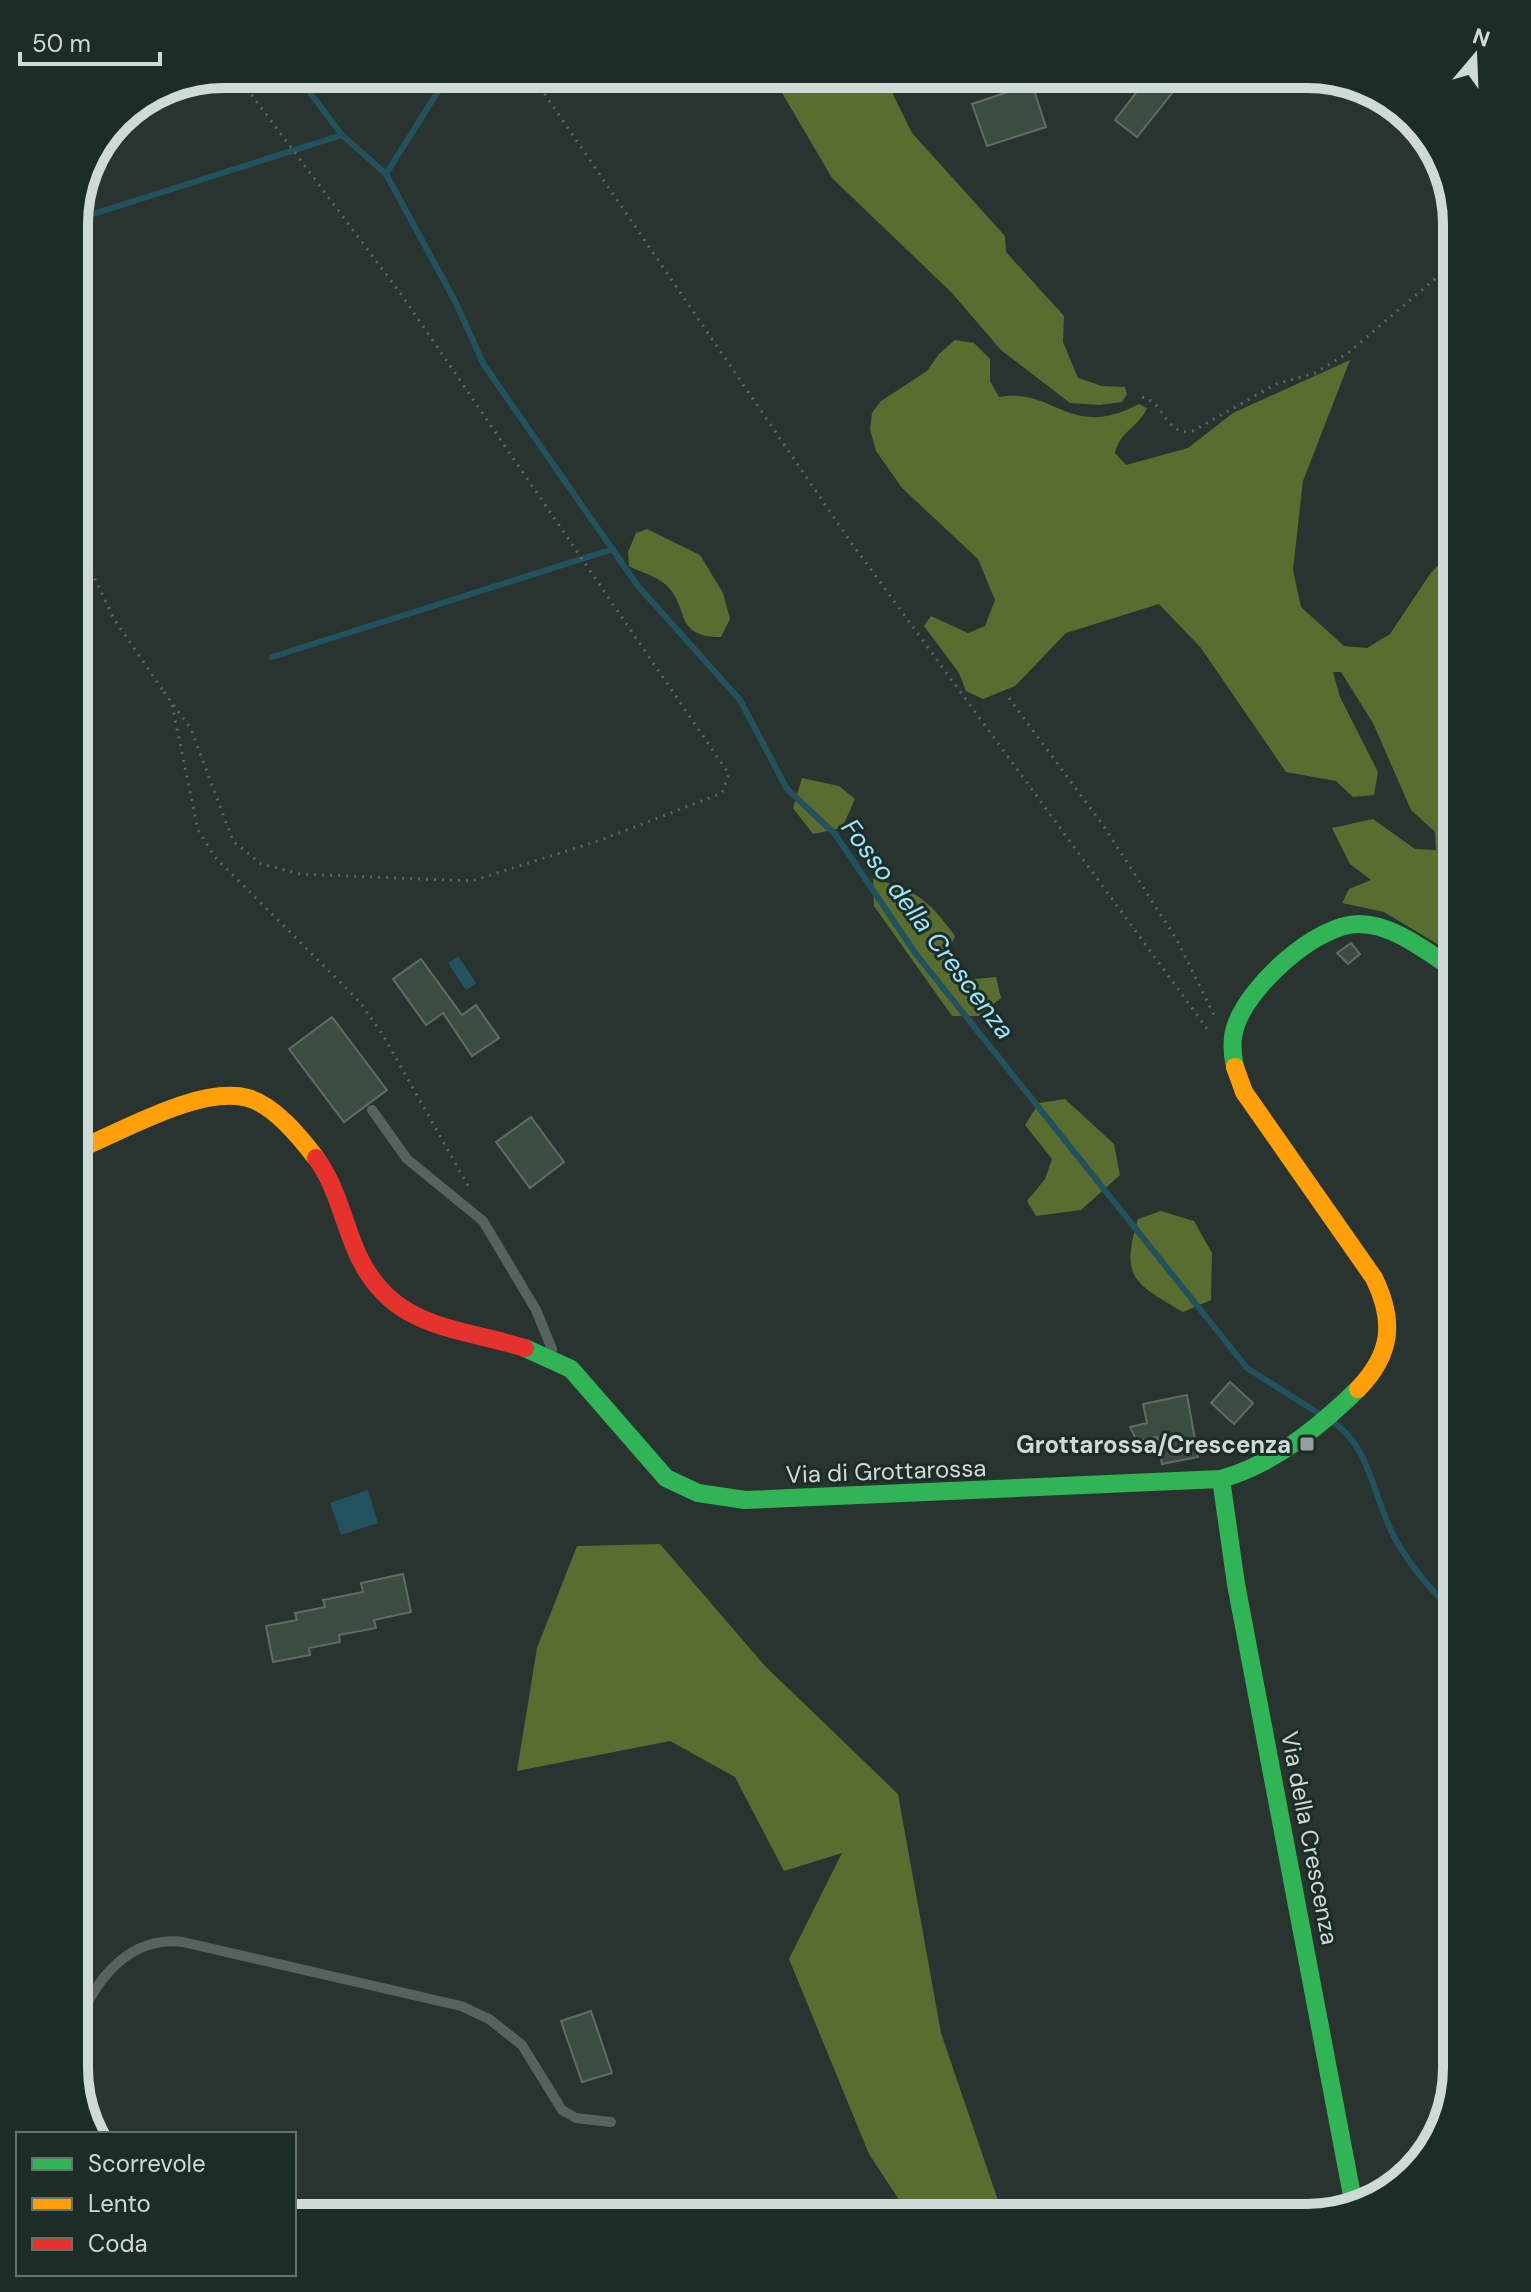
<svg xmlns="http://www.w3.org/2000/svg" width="1531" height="2292" viewBox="0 0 1531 2292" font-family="'DM Sans',sans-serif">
	<rect width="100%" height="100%" fill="#293330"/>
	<g fill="#596d30">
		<polygon points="771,74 883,74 912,133 1005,236 1006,252 1064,316 1063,342 1078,378 1102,386 1125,387 1127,394 1122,402 1100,405 1070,403 1001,350 951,292 832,178"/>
		<path d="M955,340l19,3 16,16v22l9,16c56,-10 70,44 140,7l8,4c-8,19 -28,24 -32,45l11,12 62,-17 45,-35 117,-53 -47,121 -10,89 8,37 43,39 23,2 23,-14 40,-60 27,-29v411l-73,-44 -42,-9 7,-14 22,-9 -21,-16 -18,-36 41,-9 42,30 21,1 -1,-18 -24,-22 -38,-87 -32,-51h-8l7,25 38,75 -4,23 -21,2 -17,-16 -50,-9 -85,-124 -42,-44 -93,29 -51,53 -32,13 -17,-8 -7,-18 -35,-47 7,-10 37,17 17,-7 10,-26 -17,-41 -76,-71 -26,-37 -6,-22 2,-16 9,-12 46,-30 12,-17z"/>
		<path d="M647,529l53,26 23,38 7,26 -9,18c-49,0 -30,-30 -56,-53 -9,-8 -25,-12 -36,-18l-1,-14 8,-19z"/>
		<polygon points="802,778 839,786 855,799 842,828 813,834 793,808"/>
		<path d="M873,878c45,14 54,20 82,58l-10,23 7,22 44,-4 5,21 -22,18h-27l-78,-110z"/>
		<polygon points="1065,1099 1114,1144 1120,1175 1081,1210 1036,1216 1027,1201 1045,1179 1052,1159 1025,1125 1039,1103"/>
		<path d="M1161,1211l33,10 18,32 -1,47 -28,12c-49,-29 -63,-34 -45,-93z"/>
		<polygon points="660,1544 765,1666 898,1794 941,2033 1004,2218 911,2218 869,2154 789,1959 842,1853 784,1871 735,1777 670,1741 517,1771 537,1648 577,1546"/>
	</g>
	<g fill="#22525e">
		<polygon points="458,956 476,983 466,990 448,963"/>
		<polygon points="368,1490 378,1523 341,1535 330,1503"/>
	</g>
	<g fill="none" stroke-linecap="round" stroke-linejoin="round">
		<g stroke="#22525e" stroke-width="6">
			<polyline points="296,74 342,135 386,174 455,301 484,365 638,586 740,700 787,789 835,834 916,954 1247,1368 1318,1413"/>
			<polyline points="386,174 449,74"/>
			<polyline points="74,220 342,135"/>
			<polyline points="272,657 613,549"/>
			<path d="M1334,1423c38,25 40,81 63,119 16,27 37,52 60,73"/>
		</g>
	</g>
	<g fill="#3b4c40" stroke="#636a66" stroke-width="2">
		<polygon points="1150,75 1173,92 1137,137 1115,120"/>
		<polygon points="1032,84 1046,127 987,146 972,104"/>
		<polygon points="1351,943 1360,954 1348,964 1337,953"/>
		<polygon points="421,959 462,1015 476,1005 499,1038 472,1056 443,1013 426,1025 393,979"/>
		<polygon points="332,1017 387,1090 344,1122 289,1049"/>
		<polygon points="531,1117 564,1162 530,1188 496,1142"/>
		<polygon points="1230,1382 1253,1403 1234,1424 1211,1403"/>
		<polygon points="1187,1395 1198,1457 1162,1464 1157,1437 1137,1441 1130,1427 1147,1423 1143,1404"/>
		<polygon points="403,1574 411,1612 374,1620 376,1628 339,1635 340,1642 309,1648 310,1655 273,1662 266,1626 297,1620 295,1613 325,1607 323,1600 363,1592 361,1583"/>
		<polygon points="591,2011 612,2073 582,2082 561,2021"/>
	</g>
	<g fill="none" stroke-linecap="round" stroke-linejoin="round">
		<g stroke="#5f6462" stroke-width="3" stroke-dasharray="2 6" stroke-linecap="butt">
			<polyline points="531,74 850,541 1208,1030"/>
			<path d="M1142,397c23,5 21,36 49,35l85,-48 39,-11 33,-20 109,-93"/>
			<polyline points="74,535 114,619 164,692"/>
			<polyline points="164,692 191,729 233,841 261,864 300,874 472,881 601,840 722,793 729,774 401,294 236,74"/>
			<polyline points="1009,698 1105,828 1177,940 1214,1015"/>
			<polyline points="172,705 198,830 214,856 359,1001 383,1035 471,1191"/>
		</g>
		<g stroke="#59615e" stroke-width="10">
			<polyline points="372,1110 407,1159 483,1221 536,1310 552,1349"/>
			<path d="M74,2043c11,-53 50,-108 109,-101l278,64 28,13 33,26 40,65 14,8 35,4"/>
		</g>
		<g stroke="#30b455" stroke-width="18">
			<path d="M1235,1067c-3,-14 -4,-29 1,-42 13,-39 80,-101 123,-101 35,0 69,29 98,47"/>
			<path d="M525,1348l46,21 95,109 32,15 47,7 476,-21c53,-15 98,-52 137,-90"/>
			<polyline points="1221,1479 1236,1584 1354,2206"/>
		</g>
		<g stroke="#ff9f0a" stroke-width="18">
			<path d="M1235,1067l9,25 130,186c21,43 18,76 -16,111"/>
			<path d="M74,1151c46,-18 125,-66 174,-53 26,7 52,39 68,60"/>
		</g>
		<path stroke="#e5322d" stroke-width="18" d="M316,1158c20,27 26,59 39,90 33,81 98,78 170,100"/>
	</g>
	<rect fill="#95a09c" stroke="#1c2d27" stroke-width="3" x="1299" y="1436" width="16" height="16" rx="4"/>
	<g text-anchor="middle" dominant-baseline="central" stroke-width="6" stroke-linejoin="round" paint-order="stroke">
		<g font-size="24" font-weight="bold" fill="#cfdad6" stroke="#1c2d27" text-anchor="end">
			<text x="1291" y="1444">Grottarossa/Crescenza</text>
		</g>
		<g font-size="24" fill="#cfdad6" stroke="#1c2d27">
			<text transform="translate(886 1471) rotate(-2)">Via di Grottarossa</text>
			<text transform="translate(1310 1838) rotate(79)">Via della Crescenza</text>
		</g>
		<g font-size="26" font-style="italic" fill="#9ee6fc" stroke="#1c2d27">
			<text transform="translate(928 929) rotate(53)">Fosso della Crescenza</text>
		</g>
	</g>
	<path d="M0 0H1531V2292H0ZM224 88H1307A136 136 0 0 1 1443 224V2068A136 136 0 0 1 1307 2204H224A136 136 0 0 1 88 2068V224A136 136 0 0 1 224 88Z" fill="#1c2d27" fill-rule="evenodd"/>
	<path fill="none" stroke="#cfdad6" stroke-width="10" d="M224 88H1307A136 136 0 0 1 1443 224V2068A136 136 0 0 1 1307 2204H224A136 136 0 0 1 88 2068V224A136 136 0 0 1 224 88Z"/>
	<rect x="16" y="2132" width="280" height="144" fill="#1c2d27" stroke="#64726d" stroke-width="2"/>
	<rect x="32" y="2158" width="40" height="12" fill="#30b455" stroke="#64726d" stroke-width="2"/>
	<text x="88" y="2172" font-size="24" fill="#cfdad6">Scorrevole</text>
	<rect x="32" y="2198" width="40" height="12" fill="#ff9f0a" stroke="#64726d" stroke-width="2"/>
	<text x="88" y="2212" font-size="24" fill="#cfdad6">Lento</text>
	<rect x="32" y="2238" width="40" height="12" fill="#e5322d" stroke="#64726d" stroke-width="2"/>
	<text x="88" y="2252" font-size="24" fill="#cfdad6">Coda</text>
	<g transform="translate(1475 56) rotate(19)" stroke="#1c2d27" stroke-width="6" paint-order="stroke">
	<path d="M0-6L14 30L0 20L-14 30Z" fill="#cfdad6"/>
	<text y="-12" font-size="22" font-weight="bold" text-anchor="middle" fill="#cfdad6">N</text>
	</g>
	<path d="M20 52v12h140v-12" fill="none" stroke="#cfdad6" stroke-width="4"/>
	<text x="32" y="52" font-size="24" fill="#cfdad6" stroke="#1c2d27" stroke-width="6" paint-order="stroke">50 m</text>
</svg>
